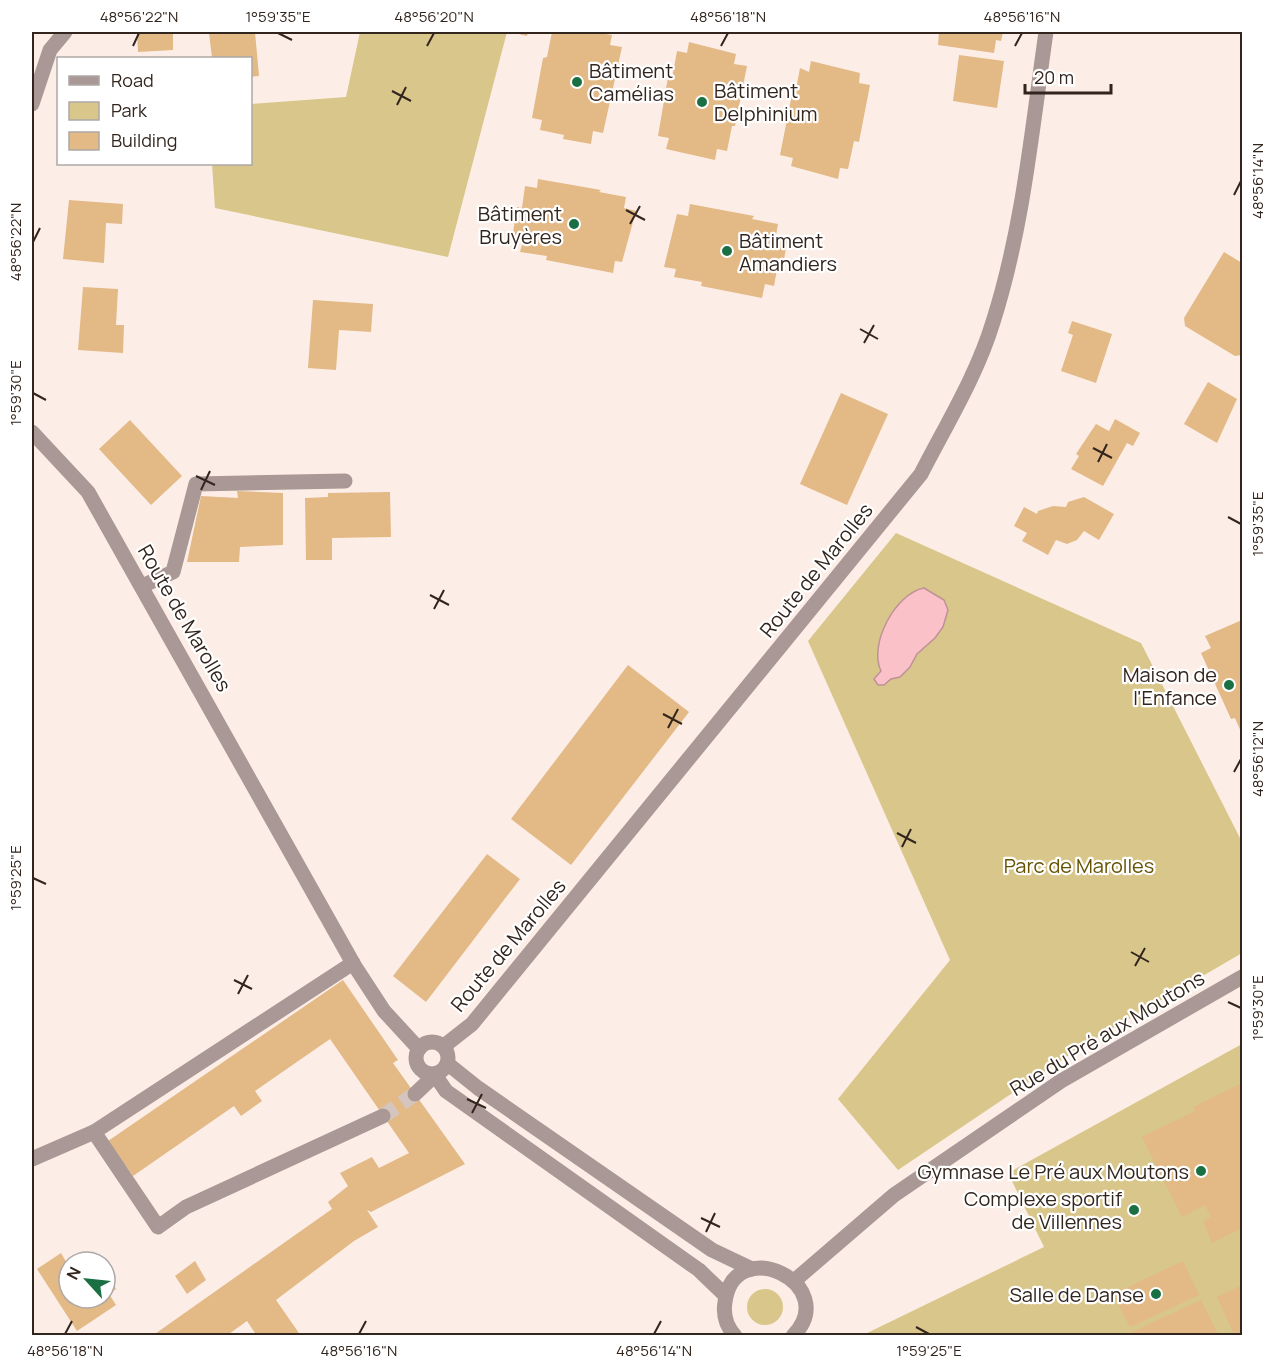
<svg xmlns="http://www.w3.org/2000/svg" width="1274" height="1367" viewBox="0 0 1274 1367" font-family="Manrope,sans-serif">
	<rect width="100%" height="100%" fill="#fceee7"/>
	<g fill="#d9c68a">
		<polygon points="360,32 507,32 448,257 215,208 212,164 250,164 251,104 346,97"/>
		<polygon points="896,533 1141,643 1242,842 1242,953 1081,1047 898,1170 838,1099 950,960 808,641"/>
		<polygon points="1242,1044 1242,1335 861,1336 1044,1247 1008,1173"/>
		<circle cx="765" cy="1307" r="18"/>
	</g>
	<path fill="#fac1c9" stroke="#be9296" stroke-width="1.5" d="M924,588l20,12 4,10 -5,17 -8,11 -18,16 -7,13 -10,10 -9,2 -7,6h-6l-4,-6 7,-8c-13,-27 15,-78 43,-83z"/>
	<g fill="#e3b986">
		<polygon points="137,32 173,32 173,50 138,52"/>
		<polygon points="224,32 255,32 259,76 250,77 250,58 212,58 209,33"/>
		<polygon points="510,32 528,32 527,36"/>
		<polygon points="552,32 593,32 612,35 610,45 622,47 603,133 593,131 591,144 563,139 564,135 540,130 542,120 532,118 543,58 547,57"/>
		<polygon points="939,32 1003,32 1001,41 996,40 994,53 938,45"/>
		<polygon points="689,42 736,54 734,64 747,66 735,126 732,126 727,151 717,149 715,160 666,149 669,138 658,136 668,77 672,78 677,51 687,53"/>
		<polygon points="959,55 1004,61 997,108 953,101"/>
		<polygon points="811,61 860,73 859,83 870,85 859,142 854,141 848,169 840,168 838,179 791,166 793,158 780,155 792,94 795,95 800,68 809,72"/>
		<polygon points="538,179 601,190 599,192 626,197 624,208 636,211 622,262 615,261 613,273 546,260 547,256 520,252 523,241 512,239 517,207 522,208 525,186 537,188"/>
		<polygon points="69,200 123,204 122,224 106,223 104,263 63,259"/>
		<polygon points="690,204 754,216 752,219 778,224 776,235 788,237 783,265 778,264 774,286 765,284 762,298 701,286 702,282 674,277 676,269 664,267 677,214 688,216"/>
		<polygon points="1224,252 1242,263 1242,355 1235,356 1185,326 1184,318"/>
		<polygon points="83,287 118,289 116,325 124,325 123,353 78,350"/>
		<polygon points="313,300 373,304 371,332 339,330 336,370 308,368"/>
		<polygon points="1072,321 1112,334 1096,383 1061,371 1073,335 1068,333"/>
		<polygon points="1208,382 1237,399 1217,443 1184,424"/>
		<polygon points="841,393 888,414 847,505 800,484"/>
		<polygon points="1115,419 1140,433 1133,446 1127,443 1103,486 1071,469 1079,456 1076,454 1096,424 1109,431"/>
		<polygon points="130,420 182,476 151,505 99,449"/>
		<polygon points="237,491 283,493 283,545 240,547 239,562 187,562 201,496 238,498"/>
		<polygon points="390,492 391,537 332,538 332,560 306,560 305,498 328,497 328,493"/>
		<polygon points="1084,497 1114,514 1099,540 1084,531 1077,540 1067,544 1056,540 1048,555 1022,541 1027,533 1014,526 1024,507 1037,514 1038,511 1053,506 1066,507 1068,502"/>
		<polygon points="1242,620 1242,734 1235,718 1231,719 1201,653 1211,648 1205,636"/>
		<polygon points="628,665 689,712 571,865 511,819"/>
		<polygon points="487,854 520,879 426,1002 393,976"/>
		<polygon points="343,980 398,1060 393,1063 465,1164 371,1212 367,1210 378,1227 354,1241 276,1300 301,1336 257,1336 247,1321 226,1336 152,1336 332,1209 328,1202 348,1186 340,1173 372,1157 379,1168 409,1153 330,1039 255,1091 262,1101 241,1116 234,1106 133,1176 108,1141"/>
		<polygon points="1240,1084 1242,1088 1242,1228 1212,1243 1203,1221 1211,1217 1205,1205 1182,1217 1142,1137 1195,1111 1193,1107"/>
		<polygon points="61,1253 69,1267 69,1298 105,1298 105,1271 116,1289 109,1294 116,1305 77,1331 37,1269"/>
		<polygon points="195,1261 206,1280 187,1294 175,1276"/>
		<polygon points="1183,1261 1199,1295 1130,1327 1113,1294"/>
		<polygon points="1242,1285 1242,1336 1235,1336 1217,1297"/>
		<polygon points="1201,1300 1219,1336 1134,1336 1132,1332"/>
	</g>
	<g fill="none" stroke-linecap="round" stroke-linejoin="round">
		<polyline stroke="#d4c6bf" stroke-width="15" stroke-dasharray="15 8" stroke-linecap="butt" points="383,1116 415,1094"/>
		<g stroke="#a99895" stroke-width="15">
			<polyline points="32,104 50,50 65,32"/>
			<polyline points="32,432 88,492 354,965 384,1011 419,1049"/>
			<polyline points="142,586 173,572 196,484 345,481"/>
			<circle cx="432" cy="1058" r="16"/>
			<path d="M444,1046l28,-22 449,-550c25,-49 56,-99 72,-152 30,-94 39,-193 53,-290"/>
			<polyline points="448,1064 478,1088 712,1250 752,1269"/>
			<polyline points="415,1094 435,1075 446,1091 699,1270 725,1295"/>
			<polyline points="94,1132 158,1227 186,1207 383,1116"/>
			<polyline points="32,1159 94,1132 353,963"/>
			<polyline points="794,1281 894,1195 1061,1081 1242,977"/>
			<path d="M735,1336c-9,-10 -12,-22 -10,-34 9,-70 118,-18 68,34"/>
		</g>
	</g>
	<path fill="none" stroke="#32251e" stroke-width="2" d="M278,33l14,7M133,46l6,-13M427,46l7,-13M721,46l7,-13M1015,46l7,-13M392,91l19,10M397,105l9,-18M1234,195l7,-14M626,210l19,10M630,224l10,-18M33,242l7,-14M860,329l18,10M864,343l10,-18M33,393l13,7M1093,448l19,10M1098,462l9,-18M196,476l19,9M201,490l9,-19M1228,517l13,7M430,595l19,10M434,609l10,-19M663,714l19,10M668,728l10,-19M1234,772l7,-13M897,833l19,10M902,847l9,-18M33,878l13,6M1131,952l18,10M1135,966l10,-18M234,980l18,9M238,994l10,-19M1228,1002l13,6M467,1099l19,9M472,1113l10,-19M701,1218l19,9M706,1232l9,-19M916,1327l13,7M65,1334l7,-13M359,1334l7,-13M654,1334l7,-13"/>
	<g fill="#1a7043" stroke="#fff" stroke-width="2">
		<circle cx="577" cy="82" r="6"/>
		<circle cx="702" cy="102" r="6"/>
		<circle cx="574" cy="224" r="6"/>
		<circle cx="727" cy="251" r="6"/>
		<circle cx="1229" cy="685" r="6"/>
		<circle cx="1201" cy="1171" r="6"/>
		<circle cx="1134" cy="1210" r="6"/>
		<circle cx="1156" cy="1294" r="6"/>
	</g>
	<g text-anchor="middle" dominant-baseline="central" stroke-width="4.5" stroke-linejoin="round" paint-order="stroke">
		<g font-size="20" fill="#32251e" stroke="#fff" text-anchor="end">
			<text x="589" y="70" text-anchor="start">Bâtiment<tspan x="589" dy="23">Camélias</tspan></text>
			<text x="714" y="90" text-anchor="start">Bâtiment<tspan x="714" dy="23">Delphinium</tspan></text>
			<text x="562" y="213">Bâtiment<tspan x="562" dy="23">Bruyères</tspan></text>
			<text x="739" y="240" text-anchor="start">Bâtiment<tspan x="739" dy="23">Amandiers</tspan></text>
			<text x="1217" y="674">Maison de<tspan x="1217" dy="23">l'Enfance</tspan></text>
			<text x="1189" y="1171">Gymnase Le Pré aux Moutons</text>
			<text x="1122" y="1198">Complexe sportif<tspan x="1122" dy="23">de Villennes</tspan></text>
			<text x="1144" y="1294">Salle de Danse</text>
		</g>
		<g font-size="20" fill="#32251e" stroke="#fff">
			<text transform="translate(816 570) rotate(-51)">Route de Marolles</text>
			<text transform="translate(185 618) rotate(60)">Route de Marolles</text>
			<text transform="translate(508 945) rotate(-50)">Route de Marolles</text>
			<text transform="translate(1107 1033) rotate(-31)">Rue du Pré aux Moutons</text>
		</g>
		<g font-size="20" fill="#655202" stroke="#fff">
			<text x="1079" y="865">Parc de Marolles</text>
		</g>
	</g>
	<rect width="1274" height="1367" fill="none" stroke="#ffffff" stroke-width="66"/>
	<rect x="57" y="57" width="195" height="108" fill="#ffffff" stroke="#ada8a5" stroke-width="1.5"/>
	<rect x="69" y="76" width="30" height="9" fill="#a99895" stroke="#ada8a5" stroke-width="1.5"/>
	<text x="111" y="87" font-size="18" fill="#32251e">Road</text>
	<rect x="69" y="102" width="30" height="18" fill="#d9c68a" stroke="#ada8a5" stroke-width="1.5"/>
	<text x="111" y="117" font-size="18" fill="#32251e">Park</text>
	<rect x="69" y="132" width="30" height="18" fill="#e3b986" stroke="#ada8a5" stroke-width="1.5"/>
	<text x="111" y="147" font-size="18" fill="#32251e">Building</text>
	<g transform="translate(87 1280) rotate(297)"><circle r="28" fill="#ffffff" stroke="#ada8a5" stroke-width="1.5"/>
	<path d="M0-4.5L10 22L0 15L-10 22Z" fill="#1a7043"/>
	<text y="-9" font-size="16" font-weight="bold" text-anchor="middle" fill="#32251e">N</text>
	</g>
	<path d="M1025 84v9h86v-9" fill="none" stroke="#32251e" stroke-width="3"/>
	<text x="1034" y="84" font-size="18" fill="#32251e" stroke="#ffffff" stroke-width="4.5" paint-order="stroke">20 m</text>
	<rect x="33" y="33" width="1208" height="1301" fill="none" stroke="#32251e" stroke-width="2"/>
	<g font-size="15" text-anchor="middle" fill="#32251e">
		<text x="139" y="22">48°56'22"N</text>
		<text x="278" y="22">1°59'35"E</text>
		<text x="434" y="22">48°56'20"N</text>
		<text x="728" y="22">48°56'18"N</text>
		<text x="1022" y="22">48°56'16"N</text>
		<text transform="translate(1258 181) rotate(-90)" y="5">48°56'14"N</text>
		<text transform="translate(16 242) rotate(-90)" y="5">48°56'22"N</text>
		<text transform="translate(16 393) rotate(-90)" y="5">1°59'30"E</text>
		<text transform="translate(1258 524) rotate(-90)" y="5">1°59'35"E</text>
		<text transform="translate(1258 759) rotate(-90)" y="5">48°56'12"N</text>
		<text transform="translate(16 878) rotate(-90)" y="5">1°59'25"E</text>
		<text transform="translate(1258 1008) rotate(-90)" y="5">1°59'30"E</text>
		<text x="65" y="1356">48°56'18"N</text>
		<text x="359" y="1356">48°56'16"N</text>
		<text x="654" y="1356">48°56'14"N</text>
		<text x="929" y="1356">1°59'25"E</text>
	</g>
</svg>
